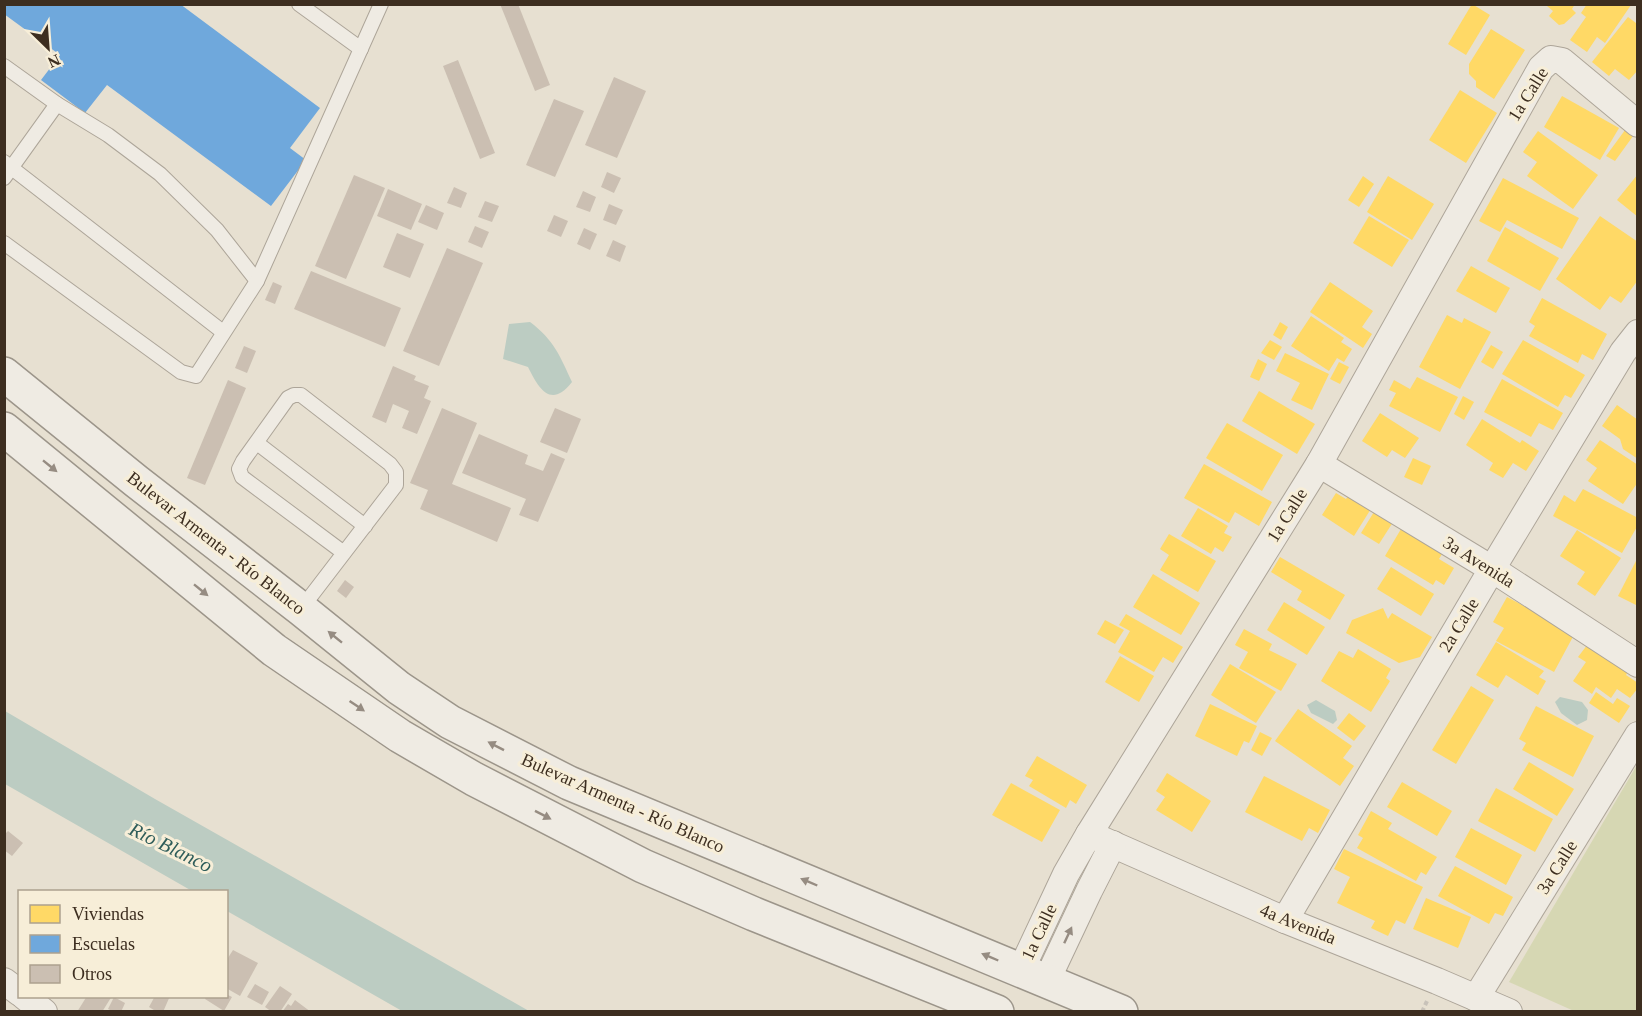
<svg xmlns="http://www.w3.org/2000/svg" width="1642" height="1016" viewBox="0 0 1642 1016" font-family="Georgia,serif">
	<rect width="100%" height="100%" fill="#e7e0d1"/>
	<polygon fill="#d6d7b3" points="1637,765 1637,1011 1574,1011 1509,982"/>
	<g fill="#bcccc2">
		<path d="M530,322c24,18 30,34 42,60 -21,27 -33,7 -44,-15l-25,-8 6,-35z"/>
		<polygon points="1560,697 1582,702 1588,710 1587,720 1577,725 1561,713 1555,702"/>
		<polygon points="1316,700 1335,711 1337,720 1333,724 1311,713 1307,705"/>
		<polygon points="5,711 155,799 529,1011 402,1011 227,911 226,892 192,891 5,784"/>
	</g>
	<g fill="#ffd966">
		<polygon points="1472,4 1490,15 1466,55 1448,44"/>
		<polygon points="1547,4 1575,4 1572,9 1576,13 1564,24 1559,25 1549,16 1553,11 1547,6"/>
		<polygon points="1587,4 1631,5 1605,43 1597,37 1587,52 1570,40 1586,17 1581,13"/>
		<polygon points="1628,17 1636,23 1638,22 1638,70 1629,80 1615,69 1609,76 1592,62"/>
		<polygon points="1491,29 1525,50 1494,99 1476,87 1476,81 1469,74 1469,64"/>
		<polygon points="1460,90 1497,113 1466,163 1429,140"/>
		<polygon points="1562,96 1619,128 1600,160 1544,127"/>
		<polygon points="1628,126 1636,132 1615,161 1606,156"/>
		<polygon points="1538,131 1598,175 1573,209 1527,176 1537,162 1523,152"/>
		<polygon points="1638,174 1638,217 1617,200"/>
		<polygon points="1363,176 1374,184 1359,207 1348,200"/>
		<polygon points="1388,176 1434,204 1412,240 1367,212"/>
		<polygon points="1503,178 1579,218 1562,249 1507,220 1500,232 1479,221"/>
		<polygon points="1369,216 1409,240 1392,267 1353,243"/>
		<polygon points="1600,216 1638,242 1638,280 1621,303 1610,296 1600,310 1556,279"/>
		<polygon points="1505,227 1559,258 1540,291 1487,261"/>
		<polygon points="1471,266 1510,288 1496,313 1456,291"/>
		<polygon points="1330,282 1373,311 1362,327 1372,334 1363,348 1310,312"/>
		<polygon points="1542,298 1607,334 1593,360 1582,354 1578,363 1529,336 1535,326 1529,322"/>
		<polygon points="1447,315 1462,323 1464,318 1491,332 1460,389 1419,367"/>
		<polygon points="1311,316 1344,338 1341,342 1352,349 1344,362 1337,358 1329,371 1291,346"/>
		<polygon points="1280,322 1288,327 1281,340 1273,335"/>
		<polygon points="1270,340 1282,347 1274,360 1261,353"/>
		<polygon points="1523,340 1585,375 1571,398 1565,395 1558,407 1502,374"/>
		<polygon points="1491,345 1503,352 1493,369 1481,362"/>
		<polygon points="1285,353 1329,374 1312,410 1291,400 1300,383 1276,371"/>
		<polygon points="1258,359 1267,364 1259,381 1250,377"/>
		<polygon points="1339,362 1349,367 1340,384 1330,379"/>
		<polygon points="1417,377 1458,397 1440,432 1389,406 1396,393 1389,390 1394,380 1410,389"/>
		<polygon points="1502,379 1563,413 1553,430 1539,423 1531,437 1484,412"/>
		<polygon points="1259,391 1315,424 1297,454 1242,421"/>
		<polygon points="1463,396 1474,402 1464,420 1454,414"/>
		<polygon points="1617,405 1638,420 1638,459 1623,449 1620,439 1602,426"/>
		<polygon points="1380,413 1419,438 1405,458 1392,450 1387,457 1362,441"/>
		<polygon points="1482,419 1520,443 1522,440 1539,451 1526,471 1513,463 1503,478 1489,470 1493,463 1466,445"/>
		<polygon points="1227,423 1283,455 1262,491 1206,458"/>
		<polygon points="1600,440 1638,465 1638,482 1623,504 1588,481 1597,468 1586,460"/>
		<polygon points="1413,458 1431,466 1422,485 1404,477"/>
		<polygon points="1204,464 1272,502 1259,526 1235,512 1229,523 1184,498"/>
		<polygon points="1583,489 1638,518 1638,525 1622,553 1553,516 1564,495 1575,502"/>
		<polygon points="1352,490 1374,504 1354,536 1322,515 1336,493 1346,499"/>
		<polygon points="1377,507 1395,519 1379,544 1361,533"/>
		<polygon points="1198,508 1228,526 1224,533 1232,537 1223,552 1215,547 1211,554 1181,536"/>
		<polygon points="1401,529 1442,554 1439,559 1454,568 1444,585 1436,580 1433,585 1385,556"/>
		<polygon points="1577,530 1621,558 1595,596 1577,584 1585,572 1560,556"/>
		<polygon points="1169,534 1216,561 1198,592 1160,570 1169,555 1160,549"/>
		<polygon points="1280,557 1345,595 1330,620 1297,600 1302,591 1271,572"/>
		<polygon points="1638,557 1638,606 1618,596"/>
		<polygon points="1391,567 1434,594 1421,616 1377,589"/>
		<polygon points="1153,574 1200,603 1181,635 1133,607"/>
		<polygon points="1507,597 1575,633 1554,672 1496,641 1504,628 1493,622"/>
		<polygon points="1284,602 1325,627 1307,655 1267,630"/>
		<polygon points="1383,608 1388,619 1392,613 1432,637 1420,657 1399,663 1346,633 1352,620"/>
		<polygon points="1126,614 1183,647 1173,663 1163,657 1154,672 1118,652 1130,631 1119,625"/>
		<polygon points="1105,620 1124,630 1115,644 1097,634"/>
		<polygon points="1244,629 1272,644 1269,650 1297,664 1281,691 1239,668 1248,652 1235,645"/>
		<polygon points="1591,640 1630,668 1626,675 1638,683 1638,688 1630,698 1617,689 1611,698 1596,687 1592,694 1573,681 1586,662 1578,657"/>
		<polygon points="1496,642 1544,671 1539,677 1546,681 1538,695 1506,675 1498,688 1476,675"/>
		<polygon points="1358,649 1391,669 1386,678 1390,681 1371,712 1321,681 1339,651 1353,658"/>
		<polygon points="1120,656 1154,676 1139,702 1105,682"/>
		<polygon points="1230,664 1276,692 1256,723 1211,695"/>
		<polygon points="1471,686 1494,700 1456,764 1432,750"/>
		<polygon points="1596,692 1613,704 1617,698 1630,706 1619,723 1589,703"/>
		<polygon points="1210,704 1257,726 1249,743 1244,741 1237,756 1195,736"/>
		<polygon points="1536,706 1594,736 1573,777 1522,750 1526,743 1519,739"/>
		<polygon points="1298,709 1352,746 1343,758 1354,766 1340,786 1275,741"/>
		<polygon points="1349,713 1366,726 1354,741 1337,728"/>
		<polygon points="1260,732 1272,738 1262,756 1251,750"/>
		<polygon points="1037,756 1087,785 1076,804 1070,800 1066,808 1029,786 1033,780 1025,776"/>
		<polygon points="1529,762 1574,789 1557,816 1513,789"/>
		<polygon points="1167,773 1211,801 1192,832 1156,810 1165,797 1156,791"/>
		<polygon points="1264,776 1330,810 1318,833 1309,828 1302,841 1245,812"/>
		<polygon points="1402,782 1452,811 1437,836 1387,807"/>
		<polygon points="1011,783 1060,810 1042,842 992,815"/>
		<polygon points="1496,788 1553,819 1535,852 1478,821"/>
		<polygon points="1371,811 1392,823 1388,829 1437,857 1426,875 1421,872 1416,881 1357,848 1363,838 1358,835"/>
		<polygon points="1471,828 1522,855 1506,885 1455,857"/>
		<polygon points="1344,849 1423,887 1405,924 1396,920 1388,936 1371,928 1375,921 1337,903 1350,877 1334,869"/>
		<polygon points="1455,866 1513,897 1503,916 1495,913 1489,924 1438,896"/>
		<polygon points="1426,898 1471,917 1458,948 1413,929"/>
	</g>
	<polygon fill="#6fa8dc" points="4,4 180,4 320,108 290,148 306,160 271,206 107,85 85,113 41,80 60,55 4,14"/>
	<g fill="#cbbfb2">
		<polygon points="500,4 518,4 550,85 535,91"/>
		<polygon points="458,60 495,153 480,159 443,66"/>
		<polygon points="614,77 646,91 617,158 585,145"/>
		<polygon points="554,99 584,111 555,177 526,165"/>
		<polygon points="607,172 621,178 614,193 601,187"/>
		<polygon points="354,175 385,188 346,279 315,266"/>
		<polygon points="454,187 467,193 461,208 447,203"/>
		<polygon points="388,189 422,204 411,230 377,216"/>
		<polygon points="583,191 596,197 590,212 576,207"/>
		<polygon points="485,201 499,206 492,222 478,217"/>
		<polygon points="609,204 623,210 616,225 603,220"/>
		<polygon points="426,205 444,213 437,230 418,222"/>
		<polygon points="554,215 568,221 561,237 547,231"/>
		<polygon points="475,226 489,232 482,248 468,242"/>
		<polygon points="584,228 597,234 590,250 577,244"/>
		<polygon points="397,233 424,244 410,278 383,267"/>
		<polygon points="613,240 626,246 620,262 606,256"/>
		<polygon points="447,248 483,263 439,366 403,351"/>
		<polygon points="311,271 401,308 385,347 294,309"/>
		<polygon points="273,282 282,286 275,304 265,300"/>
		<polygon points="244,346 256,351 247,373 235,368"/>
		<polygon points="393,366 416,376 414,380 429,386 424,398 431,401 417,434 402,428 409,411 393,404 386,423 372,417"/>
		<polygon points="228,380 246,388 205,485 187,478"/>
		<polygon points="442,408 477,423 452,484 511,508 497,542 420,509 428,490 410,483"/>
		<polygon points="555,408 581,419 567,453 540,442"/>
		<polygon points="479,434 528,455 525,464 543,471 551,453 565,459 538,522 519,515 526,499 462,473"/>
		<polygon points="345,580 354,587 346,598 337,591"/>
		<polygon points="8,831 23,843 12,856 4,850 4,835"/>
		<polygon points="233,950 258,963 240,996 226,988 226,961"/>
		<polygon points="255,984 269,992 262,1005 247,997"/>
		<polygon points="280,986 292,994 280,1012 272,1012 265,1007"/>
		<polygon points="226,994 232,997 224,1011 205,999 206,996 226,996"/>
		<polygon points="87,996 112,996 102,1012 77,1012"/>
		<polygon points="155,996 170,996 163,1012 157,1012 149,1007"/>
		<polygon points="114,997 125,1003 121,1012 114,1012 108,1009"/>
		<polygon points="295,1000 311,1012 282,1012 288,1004 291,1006"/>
	</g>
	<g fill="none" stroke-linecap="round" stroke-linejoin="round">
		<defs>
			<g id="service">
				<polyline points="299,4 361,49"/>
				<polyline points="4,66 57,104 108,135 160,174 217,230 257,281"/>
				<polyline points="4,162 223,332"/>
				<polyline points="4,178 57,104"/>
				<polyline points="4,243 181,372 196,376 257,281 381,4"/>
				<polyline points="257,443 365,526"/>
				<polyline points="301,609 396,485 396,472 390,464 301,395 294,395 288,398 243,461 239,469 242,477 344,553"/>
			</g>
			<g id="minor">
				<polyline points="1319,464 1492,569 1638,664"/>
				<polyline points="1089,834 1285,920 1437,981 1509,1012"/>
				<polyline points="1285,920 1492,569 1623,352 1638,333"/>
				<polyline points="1021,970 1066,874 1089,834 1319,464 1541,68 1551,59 1562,61 1638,124"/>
				<polyline points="1047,980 1089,891 1113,844"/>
				<polyline points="4,981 20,993"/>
				<polyline points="24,996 44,1012"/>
				<polyline points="1476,998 1638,735"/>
			</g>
			<g id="secondary">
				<polyline points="4,374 136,481 301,609 399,688 450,722 569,783 1121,1012"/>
				<polyline points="4,429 274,650 400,736 474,779 643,866 754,914 997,1012"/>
			</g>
		</defs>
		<use href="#service" stroke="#ada599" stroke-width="16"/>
		<use href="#minor" stroke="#ada599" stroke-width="28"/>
		<use href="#secondary" stroke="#9c958a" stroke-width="36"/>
		<polyline stroke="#c8c2b9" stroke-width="4" stroke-dasharray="4.5 3" stroke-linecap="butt" points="1422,1012 1427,1001"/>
		<use href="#service" stroke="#efebe3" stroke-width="14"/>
		<use href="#minor" stroke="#efebe3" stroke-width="26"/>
		<use href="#secondary" stroke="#efebe3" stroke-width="33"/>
	</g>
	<defs><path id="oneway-solid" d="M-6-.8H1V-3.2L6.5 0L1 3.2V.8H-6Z" transform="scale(1.5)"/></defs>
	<g fill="#968c82">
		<use href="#oneway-solid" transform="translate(50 466) rotate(39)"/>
		<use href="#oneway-solid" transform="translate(201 590) rotate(39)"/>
		<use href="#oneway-solid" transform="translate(335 637) rotate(-141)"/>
		<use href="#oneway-solid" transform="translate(357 706) rotate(34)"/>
		<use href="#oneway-solid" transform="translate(496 746) rotate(-153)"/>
		<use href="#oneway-solid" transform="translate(543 815) rotate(27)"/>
		<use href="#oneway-solid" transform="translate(809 882) rotate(-157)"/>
		<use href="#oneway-solid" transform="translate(1068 935) rotate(-65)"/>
		<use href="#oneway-solid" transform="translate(990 957) rotate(-157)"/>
	</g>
	<g text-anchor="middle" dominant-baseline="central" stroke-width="6" stroke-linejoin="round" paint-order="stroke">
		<g font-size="18" fill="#3d2e20" stroke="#f7eed8">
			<text transform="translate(1528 94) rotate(-58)">1a Calle</text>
			<text transform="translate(1287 515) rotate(-58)">1a Calle</text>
			<text transform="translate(216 543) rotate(38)">Bulevar Armenta - Río Blanco</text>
			<text transform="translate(1479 562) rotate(32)">3a Avenida</text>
			<text transform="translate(1459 625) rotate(-59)">2a Calle</text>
			<text transform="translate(623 803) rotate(24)">Bulevar Armenta - Río Blanco</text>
			<text transform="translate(1557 867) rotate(-58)">3a Calle</text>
			<text transform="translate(1298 924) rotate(22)">4a Avenida</text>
			<text transform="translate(1039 932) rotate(-65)">1a Calle</text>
		</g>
		<g font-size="20" font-style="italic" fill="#2f5d5a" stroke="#f7eed8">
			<text transform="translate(171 847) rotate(26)">Río Blanco</text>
		</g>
	</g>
	<rect width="1642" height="1016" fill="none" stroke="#3d2e20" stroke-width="12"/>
	<rect x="18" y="890" width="210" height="108" fill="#f7eed8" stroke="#ada18e" stroke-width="1.5"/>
	<rect x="30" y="905" width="30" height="18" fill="#ffd966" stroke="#ada18e" stroke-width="1.5"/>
	<text x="72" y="920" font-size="18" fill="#3d2e20">Viviendas</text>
	<rect x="30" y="935" width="30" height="18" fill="#6fa8dc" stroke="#ada18e" stroke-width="1.5"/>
	<text x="72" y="950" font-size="18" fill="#3d2e20">Escuelas</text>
	<rect x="30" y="965" width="30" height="18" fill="#cbbfb2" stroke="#ada18e" stroke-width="1.5"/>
	<text x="72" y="980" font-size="18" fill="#3d2e20">Otros</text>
	<g transform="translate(48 48) rotate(155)" stroke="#f7eed8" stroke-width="4.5" paint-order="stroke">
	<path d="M0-4.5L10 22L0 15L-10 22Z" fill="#3d2e20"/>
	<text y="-9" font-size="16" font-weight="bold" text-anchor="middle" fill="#3d2e20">N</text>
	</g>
</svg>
